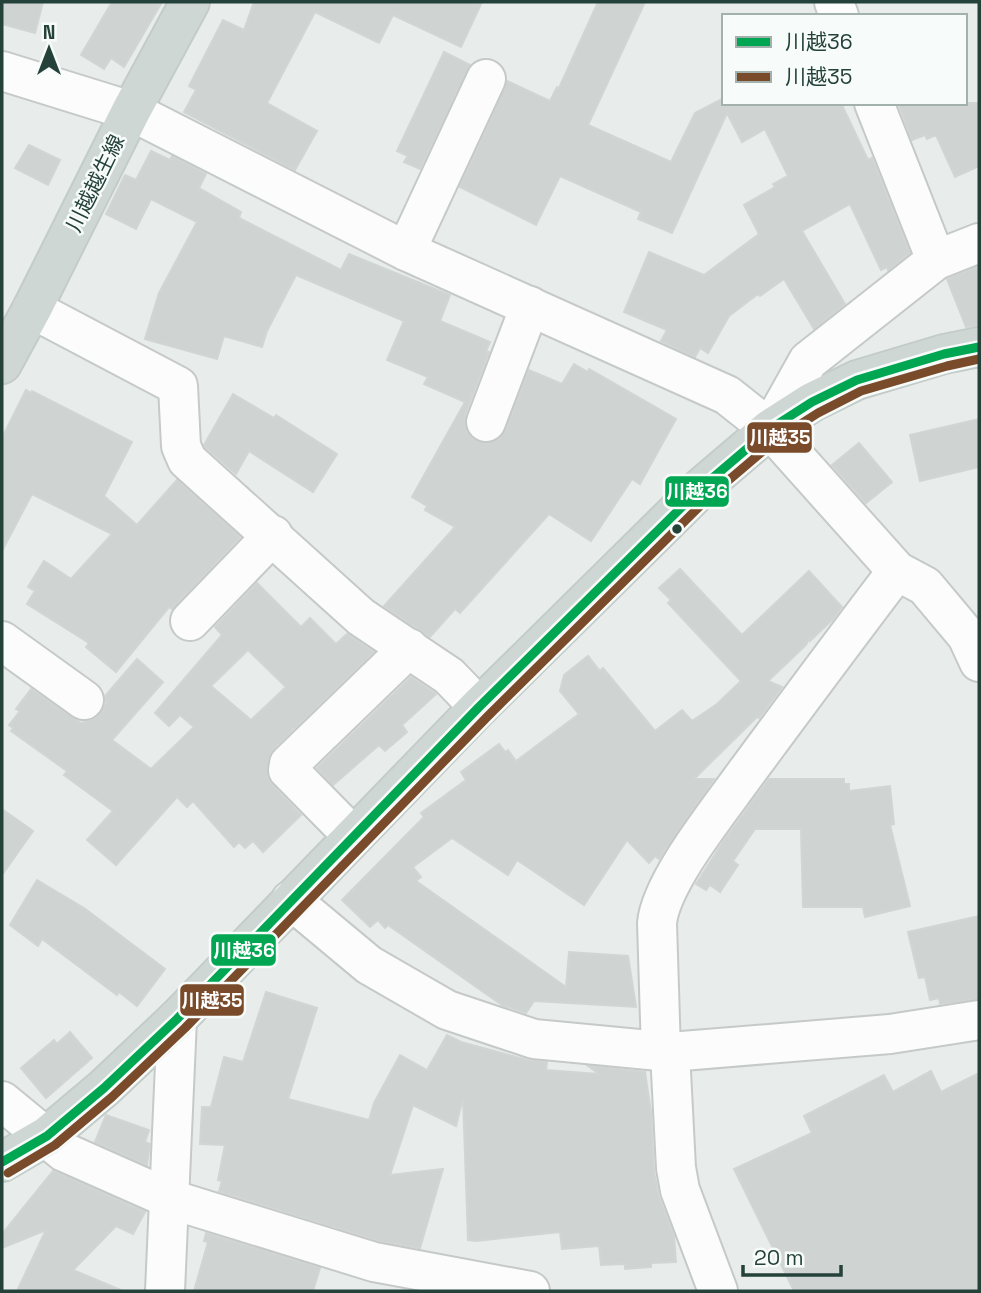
<svg xmlns="http://www.w3.org/2000/svg" width="981" height="1293" viewBox="0 0 981 1293" font-family="'Space Grotesk','Noto Sans JP',sans-serif">
	<rect width="100%" height="100%" fill="#e8edeb"/>
	<g fill="#cfd4d2" stroke="#d1d6d4" stroke-width="2" fill-rule="evenodd">
		<polygon points="2,2 43,2 35,33 2,24"/>
		<polygon points="112,2 162,2 124,67 111,58 104,69 81,55"/>
		<polygon points="254,2 482,2 461,47 393,15 379,43 315,12 267,103 317,131 295,170 184,112 196,90 189,86 223,20 244,30"/>
		<polygon points="598,2 645,2 588,125 671,162 695,113 724,98 724,103 841,103 868,160 872,158 910,253 888,270 887,267 881,270 850,204 802,231 845,304 814,329 784,279 760,296 758,294 729,316 708,353 700,348 695,357 661,341 667,330 624,312 649,252 704,275 759,234 744,205 775,187 773,184 788,176 765,129 742,142 727,113 672,233 638,219 641,212 560,176 536,225 460,187 507,81 550,101 557,87 559,88"/>
		<polygon points="444,52 470,65 420,169 404,162 408,156 397,151"/>
		<polygon points="898,103 979,103 979,166 955,177 936,135 927,139 925,135 912,140"/>
		<polygon points="29,145 60,160 48,185 15,168"/>
		<polygon points="151,151 170,160 172,156 206,174 199,188 241,212 239,218 341,270 349,254 450,295 440,321 490,342 486,351 489,352 465,415 465,426 470,436 478,442 490,443 499,439 506,430 529,370 562,384 574,364 588,372 589,369 676,419 640,484 632,479 591,541 549,514 460,613 455,609 430,637 384,606 455,527 425,510 427,506 412,497 465,402 424,384 428,377 387,360 404,321 296,275 267,331 262,347 224,336 217,359 145,339 159,293 197,222 151,199 136,229 106,214 125,175 136,180"/>
		<polygon points="979,266 979,326 966,327 947,279"/>
		<polygon points="26,390 31,393 32,391 132,442 104,496 137,525 177,480 240,537 172,609 169,607 116,672 86,647 89,643 27,604 35,591 28,587 44,561 71,579 112,534 32,494 2,551 2,438"/>
		<polygon points="233,394 274,418 276,415 337,454 313,492 249,451 236,474 205,447 204,445"/>
		<polygon points="979,419 979,467 920,481 910,435"/>
		<polygon points="859,443 892,482 866,503 832,465"/>
		<polygon points="680,569 742,635 809,571 842,607 832,620 810,641 810,636 806,645 768,681 782,687 759,718 757,717 694,779 714,779 659,859 655,856 649,863 627,840 584,905 517,860 508,875 452,838 413,867 421,877 416,881 566,987 569,952 628,956 636,1007 534,1001 526,1013 502,1005 388,925 385,928 378,920 370,927 342,900 424,817 421,813 466,780 461,772 499,744 505,752 508,750 516,761 579,714 560,691 564,675 588,656 600,671 603,668 655,731 682,710 692,721 717,704 741,681 668,603 671,600 659,588"/>
		<path d="M257,583l44,44 9,-9 26,26 11,-10 27,18 -100,96 -6,12 -1,16 5,9 29,30 -38,37 -10,-11 -8,7 -6,-6 -5,5 -41,-46 -6,6 -10,-10 -61,68 -29,-25 26,-29 -49,-36 3,-4 -56,-40 2,-3 -4,-3 11,-14 -4,-2 15,-20 50,34 11,-3 10,-8 4,-9 -1,-7 32,-37 26,23 -51,58 39,29 43,-42 -14,-12 -11,11 -14,-13 67,-78 -7,-8zM248,650l38,37 -35,33 -40,-34z"/>
		<polygon points="411,677 436,694 402,725 407,732 385,751 379,745 333,785 317,768"/>
		<polygon points="769,779 844,779 844,784 849,784 849,791 890,786 894,824 890,825 910,906 865,917 863,907 803,907 801,829 755,829 733,861 738,865 720,892 710,885 706,890 696,884 724,840"/>
		<polygon points="2,809 33,831 2,875"/>
		<polygon points="37,880 84,908 165,969 137,1006 119,992 117,995 42,939 38,946 10,925"/>
		<polygon points="979,916 979,999 940,1004 939,998 930,1000 925,977 919,978 908,932"/>
		<polygon points="266,992 317,1008 288,1099 369,1120 374,1103 400,1055 427,1070 447,1035 461,1042 527,1060 547,1062 546,1070 599,1074 588,1066 645,1072 651,1112 654,1172 659,1197 674,1236 676,1262 651,1263 651,1267 625,1269 625,1264 601,1265 599,1246 562,1249 560,1232 476,1241 468,1240 463,1098 456,1126 413,1105 390,1175 443,1169 420,1248 379,1241 219,1191 222,1181 218,1180 225,1145 200,1144 202,1107 211,1107 224,1057 243,1062"/>
		<polygon points="70,1032 92,1058 46,1098 21,1068 54,1040 57,1044"/>
		<polygon points="931,1071 941,1092 979,1073 979,1291 794,1291 734,1169 812,1133 804,1116 884,1075 893,1092"/>
		<polygon points="106,1115 149,1130 145,1142 150,1144 147,1165 95,1142"/>
		<polygon points="53,1171 145,1212 133,1234 116,1226 73,1270 123,1291 17,1291 46,1230 2,1248 2,1234"/>
		<polygon points="206,1233 320,1268 313,1291 194,1291 208,1242 204,1241"/>
	</g>
	<g fill="none" stroke-linecap="round" stroke-linejoin="round">
		<defs>
			<g id="minor">
				<polyline points="834,2 839,16"/>
				<polyline points="2,71 131,111 406,251 727,395 770,429 897,571 925,586 967,636 979,662"/>
				<polyline points="874,103 936,260"/>
				<polyline points="406,251 486,79"/>
				<polyline points="32,309 178,386 181,446 187,460 361,617 449,676 479,707"/>
				<polyline points="486,422 530,306"/>
				<polyline points="770,429 808,361 936,260 979,243"/>
				<polyline points="190,621 273,535"/>
				<polyline points="2,641 84,700"/>
				<polyline points="353,836 288,770 289,764 409,648"/>
				<polyline points="291,900 369,965 447,1010 534,1039 670,1052 890,1034 979,1020"/>
				<path d="M661,1052l-4,-129c4,-41 61,-111 86,-146 51,-69 102,-138 154,-206"/>
				<polyline points="670,1052 676,1168 680,1190 718,1291"/>
				<polyline points="2,1101 64,1152 170,1199 374,1262 530,1291"/>
				<polyline points="165,1291 177,1019"/>
			</g>
			<g id="major">
				<polyline points="2,364 32,309 131,111 190,2"/>
				<polyline points="2,1162 47,1136 104,1088 177,1019 479,707 702,487 770,429 812,402 857,380 944,354 979,347"/>
			</g>
		</defs>
		<use href="#minor" stroke="#c5cac8" stroke-width="42"/>
		<use href="#major" stroke="#c3ccc9" stroke-width="42"/>
		<use href="#minor" stroke="#fcfcfc" stroke-width="38"/>
		<use href="#major" stroke="#cfd7d5" stroke-width="38"/>
		<defs>
			<polyline id="bus-1" points="2,1162 47,1136 104,1088 177,1019 479,707 702,487 770,429 812,402 857,380 944,354 979,347"/>
			<polyline id="bus-2" points="8,1173 55,1145 112,1097 185,1028 488,716 710,496 777,439 818,413 861,391 947,366 979,359"/>
		</defs>
		<use href="#bus-1" stroke="#f7fbf9" stroke-width="14"/>
		<use href="#bus-2" stroke="#f7fbf9" stroke-width="14"/>
		<use href="#bus-1" stroke="#00a651" stroke-width="9"/>
		<use href="#bus-2" stroke="#7a4b2a" stroke-width="9"/>
	</g>
	<circle fill="#24423a" stroke="#f7fbf9" stroke-width="2.5" cx="677" cy="529" r="6"/>
	<g text-anchor="middle" dominant-baseline="central" stroke-width="5" stroke-linejoin="round" paint-order="stroke">
		<g font-size="21" fill="#24423a" stroke="#f7fbf9">
			<text transform="translate(95 183) rotate(-64)">川越越生線</text>
		</g>
	</g>
	<g stroke="#f7fbf9" stroke-width="2.5">
		<rect x="746" y="421" width="67" height="33" rx="7" fill="#7a4b2a"/>
		<rect x="664" y="475" width="66" height="33" rx="7" fill="#00a651"/>
		<rect x="210" y="933" width="67" height="34" rx="7" fill="#00a651"/>
		<rect x="179" y="983" width="66" height="34" rx="7" fill="#7a4b2a"/>
	</g>
	<g font-size="19" text-anchor="middle" font-weight="bold" fill="#fff">
		<text x="780" y="444">川越35</text>
		<text x="697" y="498">川越36</text>
		<text x="244" y="957">川越36</text>
		<text x="212" y="1007">川越35</text>
	</g>
	<rect width="981" height="1293" fill="none" stroke="#24423a" stroke-width="7"/>
	<rect x="722" y="14" width="245" height="91" fill="#f7fbf9" stroke="#a3b1ad" stroke-width="2"/>
	<rect x="736" y="37" width="35" height="10" fill="#00a651" stroke="#a3b1ad" stroke-width="2"/>
	<text x="785" y="49" font-size="21" fill="#24423a">川越36</text>
	<rect x="736" y="72" width="35" height="10" fill="#7a4b2a" stroke="#a3b1ad" stroke-width="2"/>
	<text x="785" y="84" font-size="21" fill="#24423a">川越35</text>
	<g transform="translate(49 49)" stroke="#f7fbf9" stroke-width="5" paint-order="stroke">
	<path d="M0-5L12 26L0 18L-12 26Z" fill="#24423a"/>
	<text y="-10" font-size="19" font-weight="bold" text-anchor="middle" fill="#24423a">N</text>
	</g>
	<path d="M743 1265v10h98v-10" fill="none" stroke="#24423a" stroke-width="3.5"/>
	<text x="754" y="1265" font-size="21" fill="#24423a" stroke="#f7fbf9" stroke-width="5" paint-order="stroke">20 m</text>
</svg>
